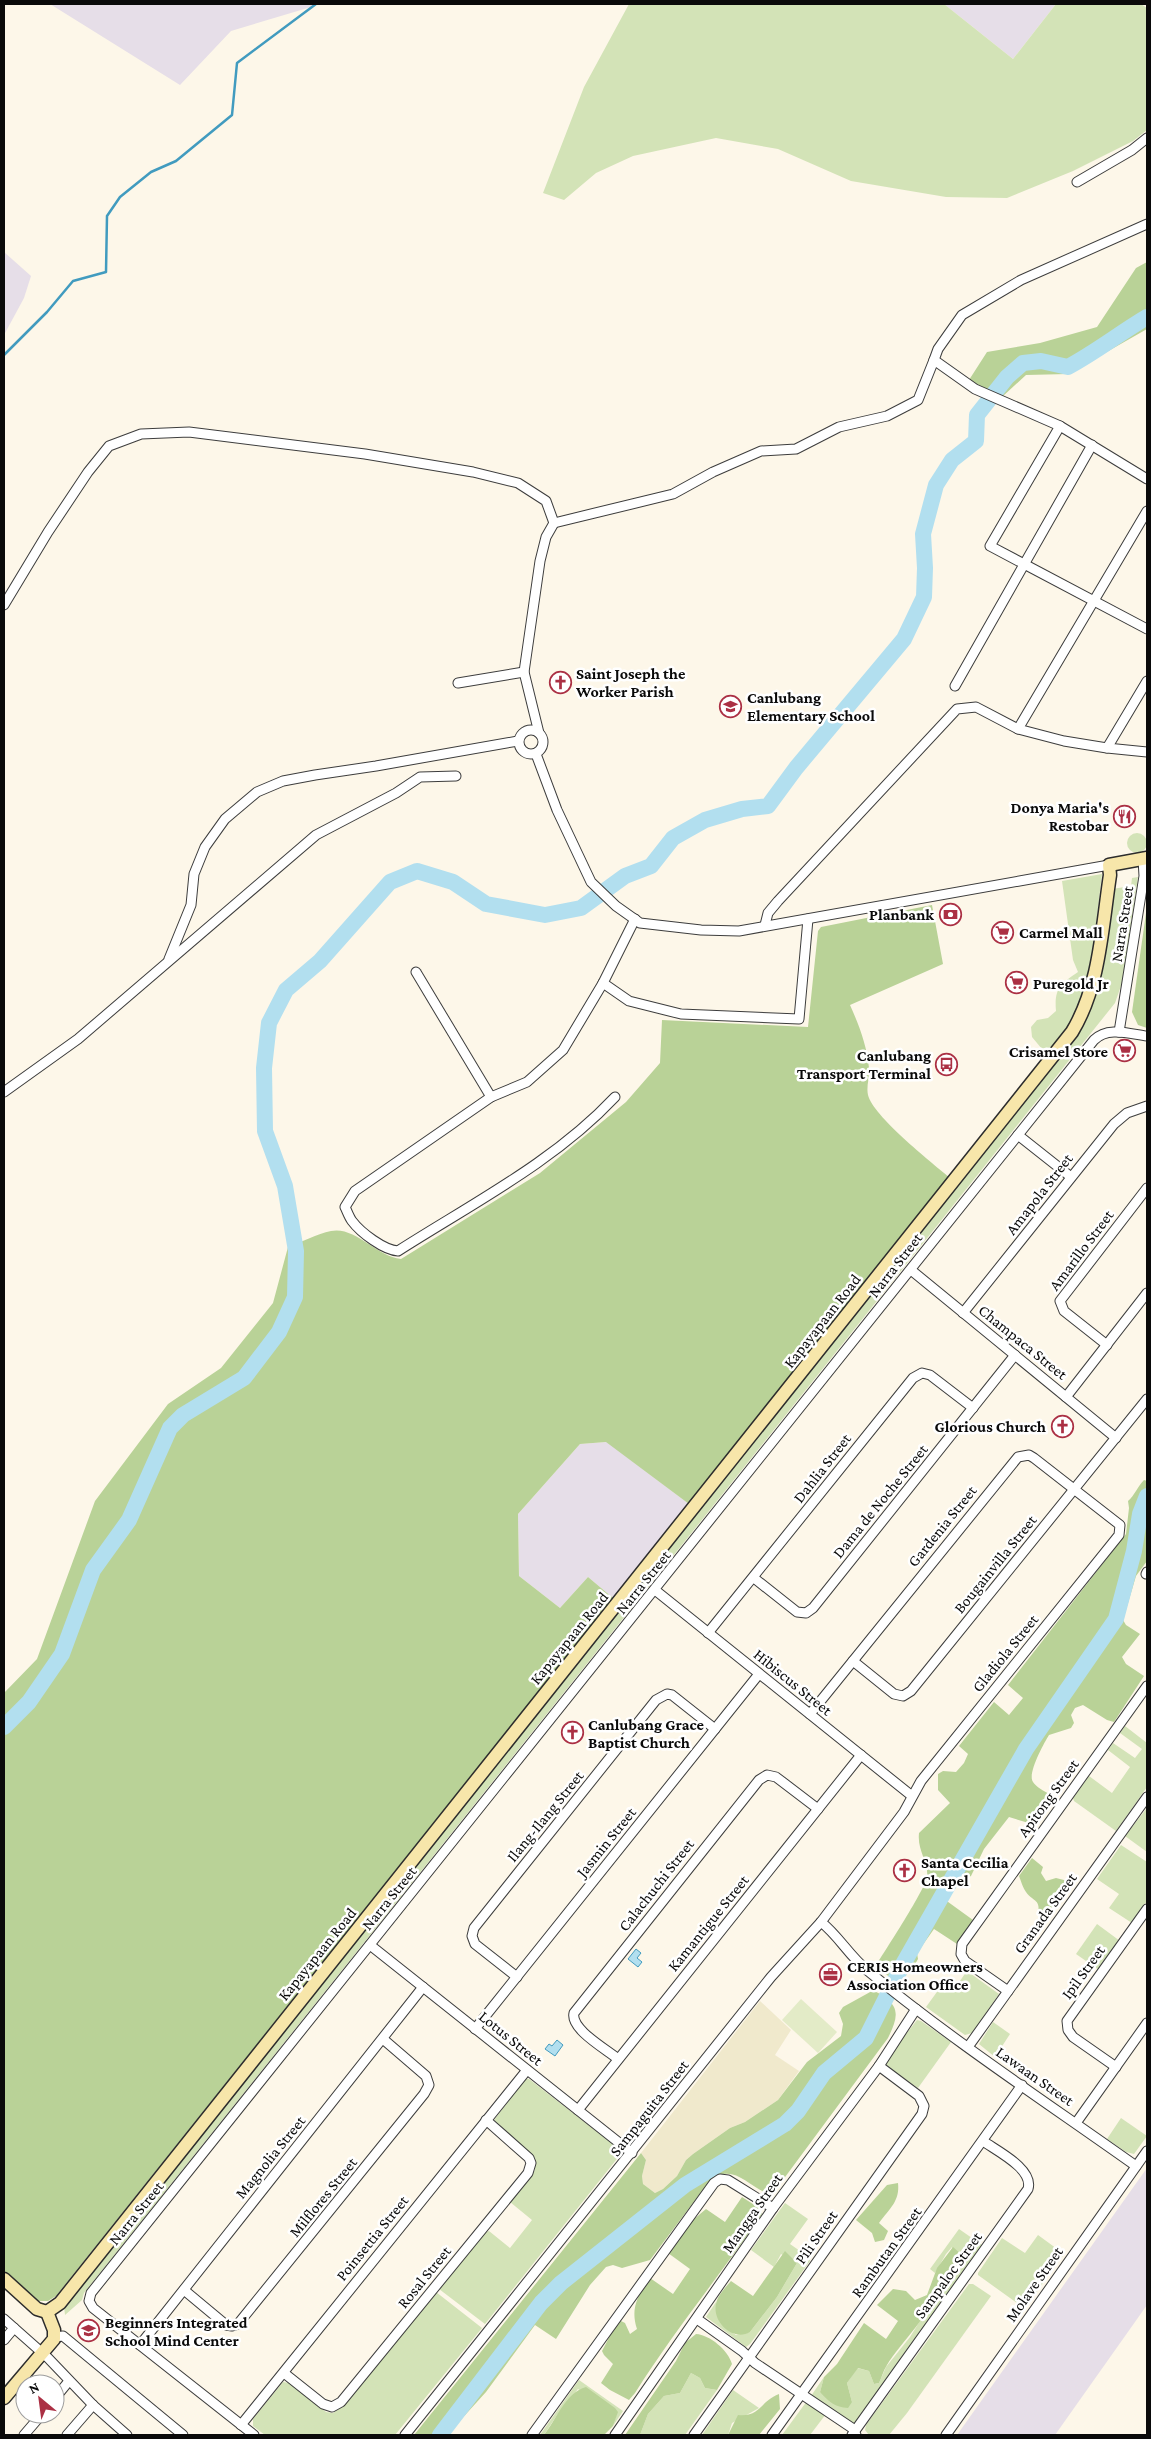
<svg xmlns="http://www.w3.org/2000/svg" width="1151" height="2439" viewBox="0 0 1151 2439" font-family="'Crimson Pro',serif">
	<rect width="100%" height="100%" fill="#fdf7e9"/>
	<g fill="#e6dee8">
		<polygon points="50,4 314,4 311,7 231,31 180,85"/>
		<polygon points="944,4 1056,4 1013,59"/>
		<polygon points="4,252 31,276 24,298 4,335"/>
		<polygon points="607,1442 689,1504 613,1598 588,1577 560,1608 519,1576 518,1514 580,1444"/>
		<polygon points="1147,2168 1147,2305 1055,2435 957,2435"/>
	</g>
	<polygon fill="#f0e9cc" points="760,2001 791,2030 775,2055 799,2071 778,2100 745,2122 730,2128 693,2154 686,2160 677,2176 663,2189 655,2193 643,2184 642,2176 646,2160 641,2153"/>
	<g fill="#d3e3b7">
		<polygon points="629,4 944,4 1013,59 1056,4 1141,4 1147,8 1147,130 1133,141 1073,171 1007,198 946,197 851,181 778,149 716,138 633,156 596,173 564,200 543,193 584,87"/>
		<circle cx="1137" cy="843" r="10"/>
		<path d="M1102,874l-11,93 -17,53 -27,35 -15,-18 -1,-10 6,-7 11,-2 8,-7c-2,-22 4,-27 22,-39l-5,-12 -11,-79z"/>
		<polygon points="1138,877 1122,983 1115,1003 84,2293 82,2300 65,2315 64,2306 1076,1036 1112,889 1131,886 1132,878"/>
		<polygon points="1125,1726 1147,1743 1147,1787 1116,1831 1074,1801 1073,1798 1089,1776 1112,1793 1130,1767 1108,1750 1113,1743 1135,1758 1142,1749 1120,1733"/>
		<polygon points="1147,1808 1147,1852 1125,1836"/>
		<polygon points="1121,1845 1147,1862 1147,1901 1132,1923 1109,1908 1119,1894 1097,1879"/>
		<polygon points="1097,1924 1120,1941 1099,1970 1076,1954"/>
		<polygon points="967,1971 999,1994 972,2033 965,2035 926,2007 942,1985 952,1992"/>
		<polygon points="917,2020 921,2021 951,2042 918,2088 890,2069 886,2064 888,2057"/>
		<polygon points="993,2022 1010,2034 995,2057 979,2044"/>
		<polygon points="525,2079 529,2079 618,2148 620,2155 485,2324 439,2289 485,2232 489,2231 510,2248 532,2220 510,2202 535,2170 535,2158 494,2120"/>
		<polygon points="1121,2118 1147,2136 1134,2154 1126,2152 1107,2139"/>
		<path d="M785,2203l23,16 -18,25 20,14v3l-60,83 -4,3 -40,-30 10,-15c0,16 7,24 20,33l14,-3 27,-35 20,-34 -16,-9 -7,13 -23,-17z"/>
		<polygon points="959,2229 982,2245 855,2423 850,2424 811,2396 824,2377 820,2392 852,2402 847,2383 857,2368 869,2371 874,2384 879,2383 886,2367 910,2337 925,2313 940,2280 950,2273 952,2247 946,2254 935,2273 930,2269"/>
		<polygon points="1038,2235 1064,2254 1028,2304 1021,2306 978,2275 978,2273 1002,2238 1025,2253"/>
		<polygon points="969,2284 973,2284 991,2296 907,2413 889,2435 869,2435 865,2430 866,2425"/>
		<polygon points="436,2292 482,2328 395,2435 265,2435 253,2426 253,2419 283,2382 289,2383 326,2412 333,2413 339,2409"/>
		<polygon points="691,2373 700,2378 705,2388 717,2390 685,2435 640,2435 648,2414 664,2396 680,2393"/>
		<polygon points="579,2380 623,2411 613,2426 617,2413 578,2389 557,2415 544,2435 540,2435"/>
		<polygon points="733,2390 759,2408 732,2423 728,2435 702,2435"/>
		<polygon points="807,2401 826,2414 810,2435 782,2435"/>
	</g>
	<g fill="#b9d297">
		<polygon points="1147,262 1147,329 1068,374 1026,375 1002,397 969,380 987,352 1040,343 1097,327 1136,268"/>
		<path d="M932,905l11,59 -93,41c9,20 17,41 19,63 1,9 -3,18 -1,27 5,21 63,67 81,82l-260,327 -83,-62 -26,2 -62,70 1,62 41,32 28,-31 25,21 -557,698 -8,5h-10l-34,-30v-578l33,-34 58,-158 73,-97 53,-36 52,-65 15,-56c14,-5 29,-13 43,-16 24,-5 45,25 70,28l139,-86 86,-71 34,-39 2,-43 146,7 10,-96 3,-4z"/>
		<polygon points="1147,906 1147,1028 1138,1025 1132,1012"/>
		<path d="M1144,1480l3,1v80l-11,15 -13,44 3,5 14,9 -18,23 4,7 18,12 -30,46 -7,-2 -24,-15 -8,3 -4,7 3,8 -3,5 -22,7c-5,8 -22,39 -16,47 3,5 11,9 16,12l-5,5 2,11 -14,14 -23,-7 -25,32 -13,27 -17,9 -10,14 29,21 -16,24 -23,-15 -17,24 1,6 -4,7 -16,19 -22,-20c8,-12 51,-79 51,-88 2,-16 -10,-25 -8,-44l31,-30 -12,-13v-16l5,-3 13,1 8,-9 4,-9 -9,-8 35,-44 15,13 14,-17 -15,-13 118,-151 3,-26 -1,-7c7,-6 9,-14 16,-21z"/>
		<path d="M1032,1858l11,9 -2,6 5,8 10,-3 12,3 -5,12 -19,24 -6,-1c3,-18 -4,-13 -12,-24 -3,-4 -5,-11 -7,-16z"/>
		<path d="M872,1991c6,1 10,4 14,7 16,12 9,25 2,40l-114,154 -6,2c-21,-9 -34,-30 -57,-15l-61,81 -28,8 -9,-3 -7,2 -16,18 -34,54 -21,-14 -49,67 -39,43h-33l227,-282 5,7 -4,16 1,8 12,9 8,-4 14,-13 9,-16 7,-6 37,-26 15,-6 33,-22 29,-38 34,-26 2,-12 -4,-11 4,-6z"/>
		<path d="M898,2183c2,18 -8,25 -19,40l9,8 -4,9 -9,2 -3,-9 -16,-13 31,-35z"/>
		<path d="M742,2197l17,11 3,6c-41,60 -88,117 -127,179l-6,7 -19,-10 -9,-7 12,-19 -9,-9 -2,-4 10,-19 9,-11 4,2 5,11 7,-5c-7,-21 1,-34 13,-51l23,16 17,-25 -22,-16 25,-33 13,-11 19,13z"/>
		<path d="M953,2247l9,8c-6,11 -12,18 -22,25 1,24 -40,63 -53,85 -4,6 -5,12 -8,18l-5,1 -5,-13 -11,-3 -11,15 5,19 -4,6c-13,-1 -19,-6 -28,-16l4,-15 13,-13 27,-41 22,16 12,-18 -21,-16 16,-16 13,2 9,9 12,-5 10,-27z"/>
		<path d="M785,2251l12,12 -20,34 -27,35c-17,10 -38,-10 -34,-28 1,-8 10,-17 15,-23l22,15z"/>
		<path d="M696,2334c14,1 32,16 36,30l-15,26 -12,-2 -5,-10 -9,-5 -11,20 -16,3 -16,18 -8,21h-15l51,-74 9,-18z"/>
		<path d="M586,2387l29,21 3,4 -5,14 -9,9h-60c12,-15 22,-43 42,-48z"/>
		<path d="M779,2394l1,15 -21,26h-31l10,-20c23,2 21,-13 41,-21z"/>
	</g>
	<polygon fill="#e3ebc7" points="801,1999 837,2032 818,2053 782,2020"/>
	<g fill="#b2dfef" stroke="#419bbf">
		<polygon points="636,1949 641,1953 637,1958 642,1962 638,1967 628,1959"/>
		<polygon points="557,2040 563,2045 555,2056 545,2049 549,2044 552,2046"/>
	</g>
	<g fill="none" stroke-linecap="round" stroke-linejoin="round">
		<polyline stroke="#419bbf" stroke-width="2.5" points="4,355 47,312 73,281 106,272 107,216 120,197 151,172 176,161 232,115 237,63 316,4"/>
		<g stroke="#b2dfef" stroke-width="16">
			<path d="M4,1727l25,-25 33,-48 31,-84 36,-50 41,-92 13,-13 61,-37 35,-46 16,-35 1,-46 -11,-65 -20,-55 -1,-63 5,-45 17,-33 34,-29 70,-79 27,-11 36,11 33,22 59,11 36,-7 44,-32 26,-10 22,-28 32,-18 37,-11 26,-3 28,-38 108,-129 20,-42 1,-29 -2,-34 13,-49 16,-25 24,-19 1,-26 30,-38 16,-14 18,-2 27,6c28,-15 52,-34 79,-50"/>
			<polyline points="440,2435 541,2303 561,2283 685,2185 785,2124 798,2111 824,2073 866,2038 902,1966 1026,1749 1116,1619 1134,1551 1140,1514 1147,1496"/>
		</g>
		<defs>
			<g id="street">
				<polyline points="1077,182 1132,150 1147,138"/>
				<polyline points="1147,224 1021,280 962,315 938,349 934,360 975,389 1060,426 1147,479"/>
				<polyline points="1060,426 990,546 1147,629"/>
				<polyline points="554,523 673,494 713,472 761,451 796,449 839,427 887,416 918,400 934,360"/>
				<polyline points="4,605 48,532 88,472 109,446 141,434 189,432 365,454 473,472 518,483 546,501 554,523 546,537 540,561 524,672 539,733"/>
				<polyline points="458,683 524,672"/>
				<polyline points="955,686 1092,445"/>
				<polyline points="1018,729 1147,511"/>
				<circle cx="531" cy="742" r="12"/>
				<polyline points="1107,748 1147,681"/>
				<polyline points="536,754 557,810 591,882 616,906 640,923 701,930 739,931 1109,865"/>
				<polyline points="765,925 768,913 778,901 957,709 976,707 1018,729 1064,741 1107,748 1147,752"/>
				<polyline points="169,959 191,905 194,874 205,847 225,819 257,792 283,781 315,775 376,766 518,741"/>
				<polyline points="416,972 491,1097"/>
				<polyline points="603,983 629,1001 681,1014 799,1019 808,919"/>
				<polyline points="1119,1032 1144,876 1143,859"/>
				<polyline points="4,1092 78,1039 316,835 396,793 420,777 456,776"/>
				<path d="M615,1097c-61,65 -142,106 -217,154 -14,-1 -37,-18 -46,-30 -3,-4 -5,-10 -7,-14l10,-16 136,-94 36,-15 36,-32 40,-67 32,-64"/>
				<polyline points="1018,1135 1071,1177"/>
				<polyline points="911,1270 1116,1438"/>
				<polyline points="963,1313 1114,1124 1127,1113 1147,1106"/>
				<polyline points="1107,1345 1064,1311 1060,1301 1147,1188"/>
				<polyline points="1066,1397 1147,1293"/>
				<polyline points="1146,1574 1147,1572"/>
				<polyline points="754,1578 797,1612 806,1613 813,1608 1015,1355"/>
				<polyline points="655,1590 912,1796"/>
				<polyline points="708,1633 913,1378 922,1373 930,1375 973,1408"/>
				<polyline points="853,1661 894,1694 903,1696 911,1691 1147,1399"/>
				<path d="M821,1922c18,14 28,34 47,49 85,70 178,131 268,195"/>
				<polyline points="370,1945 632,2153"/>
				<polyline points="517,1977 475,1944 472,1936 474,1928 656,1700 667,1694 672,1695 715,1729"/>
				<polyline points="1008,1991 965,1961 961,1954 962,1944 1147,1686"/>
				<polyline points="475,2029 759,1674"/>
				<polyline points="968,2047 1147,1797"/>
				<path d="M618,2059c-12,-10 -48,-30 -44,-46l185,-233 8,-5 9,2 42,32"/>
				<polyline points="1116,2067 1073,2037 1068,2030 1067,2021 1147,1909"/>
				<polyline points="578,2110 861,1755"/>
				<polyline points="1076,2123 1147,2023"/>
				<polyline points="184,2290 226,2325 232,2326 238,2324 424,2094 429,2085 426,2076 383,2039"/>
				<polyline points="4,2319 48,2358 93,2405 127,2435"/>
				<polyline points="697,2319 742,2351 755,2363 852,2428 856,2435"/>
				<polyline points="54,2337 63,2336 183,2435"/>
				<polyline points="4,2340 14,2328"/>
				<polyline points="140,2345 423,1987"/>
				<polyline points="284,2373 323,2404 332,2407 341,2402 528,2173 531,2163 529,2158 486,2120"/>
				<polyline points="55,2398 69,2381"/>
				<polyline points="241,2425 527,2070"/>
				<polyline points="24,2435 42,2414"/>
				<polyline points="67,2435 93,2405"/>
				<path d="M254,2435l-161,-127 -4,-7 2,-8 1003,-1253c14,-14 36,-6 53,-4"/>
				<polyline points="405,2435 771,1977 821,1922 904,1812 921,1781 1119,1535 1120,1525 1034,1458 1029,1455 1018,1457 810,1714"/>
				<polyline points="532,2435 714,2183 720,2179 728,2180 773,2208"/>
				<polyline points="615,2435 773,2208 879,2066 916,2009"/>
				<polyline points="694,2435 922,2114 924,2106 919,2096 879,2066"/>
				<polyline points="772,2435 1022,2085"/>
				<path d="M852,2435l176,-246c6,-20 -31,-38 -45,-48"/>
				<polyline points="946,2435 1147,2151"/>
			</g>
			<g id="secondary">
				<polyline points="4,2279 37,2309 47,2312"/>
				<path d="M47,2312l13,-9 1012,-1271c28,-46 30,-105 38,-157l-1,-10 38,-7"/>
				<polyline points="4,2398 54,2339 54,2330 47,2312"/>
			</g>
		</defs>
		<use href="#street" stroke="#3d3d3d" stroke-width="11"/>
		<use href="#secondary" stroke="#2c2c2c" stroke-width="15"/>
		<use href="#street" stroke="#fff" stroke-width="9"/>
		<use href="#secondary" stroke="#f7e6aa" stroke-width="12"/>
	</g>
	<defs>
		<symbol id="church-ring" viewBox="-11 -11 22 22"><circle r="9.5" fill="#fff" stroke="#ab3044" stroke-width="1.5"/><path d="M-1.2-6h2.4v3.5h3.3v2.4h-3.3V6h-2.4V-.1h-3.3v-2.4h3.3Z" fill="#ab3044"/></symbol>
		<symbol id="school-ring" viewBox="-11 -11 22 22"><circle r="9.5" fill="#fff" stroke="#ab3044" stroke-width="1.5"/><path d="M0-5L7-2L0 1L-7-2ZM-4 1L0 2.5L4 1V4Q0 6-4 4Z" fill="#ab3044"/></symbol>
		<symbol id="restaurant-ring" viewBox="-11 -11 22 22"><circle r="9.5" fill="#fff" stroke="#ab3044" stroke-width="1.5"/><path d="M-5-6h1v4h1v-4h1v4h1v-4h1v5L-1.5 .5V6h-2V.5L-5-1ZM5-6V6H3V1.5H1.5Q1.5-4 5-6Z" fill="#ab3044"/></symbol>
		<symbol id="bank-ring" viewBox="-11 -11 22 22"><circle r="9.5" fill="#fff" stroke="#ab3044" stroke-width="1.5"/><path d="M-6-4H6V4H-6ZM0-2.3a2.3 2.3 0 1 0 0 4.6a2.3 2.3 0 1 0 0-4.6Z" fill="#ab3044"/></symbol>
		<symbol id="supermarket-ring" viewBox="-11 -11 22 22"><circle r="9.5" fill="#fff" stroke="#ab3044" stroke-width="1.5"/><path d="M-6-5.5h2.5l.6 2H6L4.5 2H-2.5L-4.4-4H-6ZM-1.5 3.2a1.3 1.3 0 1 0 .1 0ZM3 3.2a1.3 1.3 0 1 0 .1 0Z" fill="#ab3044"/></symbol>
		<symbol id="bus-ring" viewBox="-11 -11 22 22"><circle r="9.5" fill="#fff" stroke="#ab3044" stroke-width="1.5"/><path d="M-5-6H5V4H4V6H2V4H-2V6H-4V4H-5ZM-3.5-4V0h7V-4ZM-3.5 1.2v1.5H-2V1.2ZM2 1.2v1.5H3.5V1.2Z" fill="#ab3044"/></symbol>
		<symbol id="office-ring" viewBox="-11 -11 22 22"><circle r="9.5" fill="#fff" stroke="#ab3044" stroke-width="1.5"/><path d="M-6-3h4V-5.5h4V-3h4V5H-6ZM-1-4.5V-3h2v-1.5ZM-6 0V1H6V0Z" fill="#ab3044"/></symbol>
	</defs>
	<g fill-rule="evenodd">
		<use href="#church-ring" x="548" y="670" width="25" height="25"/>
		<use href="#school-ring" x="718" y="694" width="25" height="25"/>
		<use href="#restaurant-ring" x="1112" y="804" width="25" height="25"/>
		<use href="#bank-ring" x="938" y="902" width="25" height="25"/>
		<use href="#supermarket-ring" x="990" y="920" width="25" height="25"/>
		<use href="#supermarket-ring" x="1004" y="970" width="25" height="25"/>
		<use href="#supermarket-ring" x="1112" y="1038" width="25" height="25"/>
		<use href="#bus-ring" x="934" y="1052" width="25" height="25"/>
		<use href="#church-ring" x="1050" y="1414" width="25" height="25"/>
		<use href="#church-ring" x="560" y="1720" width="25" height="25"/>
		<use href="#church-ring" x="892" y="1858" width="25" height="25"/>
		<use href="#office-ring" x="818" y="1962" width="25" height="25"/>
		<use href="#school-ring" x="76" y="2318" width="25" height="25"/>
	</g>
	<g text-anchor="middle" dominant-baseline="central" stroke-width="5" stroke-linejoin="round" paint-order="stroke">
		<g font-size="16" font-weight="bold" fill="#0a0a0a" stroke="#fff" text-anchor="start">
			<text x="576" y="673">Saint Joseph the<tspan x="576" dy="18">Worker Parish</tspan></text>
			<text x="747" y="697">Canlubang<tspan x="747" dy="18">Elementary School</tspan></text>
			<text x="1109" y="807" text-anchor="end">Donya Maria's<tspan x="1109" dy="18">Restobar</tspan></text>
			<text x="934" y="914" text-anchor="end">Planbank</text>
			<text x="1019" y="932">Carmel Mall</text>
			<text x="1033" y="983">Puregold Jr</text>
			<text x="1108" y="1051" text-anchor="end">Crisamel Store</text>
			<text x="931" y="1055" text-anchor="end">Canlubang<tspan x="931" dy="18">Transport Terminal</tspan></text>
			<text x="1046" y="1426" text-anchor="end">Glorious Church</text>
			<text x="588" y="1724">Canlubang Grace<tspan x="588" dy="18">Baptist Church</tspan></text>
			<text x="921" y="1862">Santa Cecilia<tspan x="921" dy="18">Chapel</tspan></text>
			<text x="847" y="1966">CERIS Homeowners<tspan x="847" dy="18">Association Office</tspan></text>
			<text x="105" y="2322">Beginners Integrated<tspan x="105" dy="18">School Mind Center</tspan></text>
		</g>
		<g font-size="16" fill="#0a0a0a" stroke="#fff">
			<text transform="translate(1122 924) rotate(-81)">Narra Street</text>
			<text transform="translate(1039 1194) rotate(-52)">Amapola Street</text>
			<text transform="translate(1081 1250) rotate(-53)">Amarillo Street</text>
			<text transform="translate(895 1265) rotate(-52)">Narra Street</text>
			<text transform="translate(822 1321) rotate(-52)">Kapayapaan Road</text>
			<text transform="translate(1023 1342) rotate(39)">Champaca Street</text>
			<text transform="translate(822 1468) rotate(-52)">Dahlia Street</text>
			<text transform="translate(880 1501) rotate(-51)">Dama de Noche Street</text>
			<text transform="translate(942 1526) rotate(-51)">Gardenia Street</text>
			<text transform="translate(995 1564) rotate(-51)">Bougainvilla Street</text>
			<text transform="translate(643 1582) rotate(-51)">Narra Street</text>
			<text transform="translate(569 1638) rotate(-51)">Kapayapaan Road</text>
			<text transform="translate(1005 1653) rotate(-51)">Gladiola Street</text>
			<text transform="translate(793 1682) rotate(39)">Hibiscus Street</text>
			<text transform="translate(1048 1798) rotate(-54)">Apitong Street</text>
			<text transform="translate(545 1816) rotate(-51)">Ilang-Ilang Street</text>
			<text transform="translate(606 1842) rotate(-51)">Jasmin Street</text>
			<text transform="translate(656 1885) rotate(-52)">Calachuchi Street</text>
			<text transform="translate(389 1898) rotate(-51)">Narra Street</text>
			<text transform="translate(1045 1913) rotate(-54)">Granada Street</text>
			<text transform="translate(708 1923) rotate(-51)">Kamantigue Street</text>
			<text transform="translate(317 1954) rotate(-51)">Kapayapaan Road</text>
			<text transform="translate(1083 1972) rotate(-54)">Ipil Street</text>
			<text transform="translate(511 2038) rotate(39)">Lotus Street</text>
			<text transform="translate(1035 2076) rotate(35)">Lawaan Street</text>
			<text transform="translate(649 2108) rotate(-52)">Sampaguita Street</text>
			<text transform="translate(270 2157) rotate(-51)">Magnolia Street</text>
			<text transform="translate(323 2197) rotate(-51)">Milflores Street</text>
			<text transform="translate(136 2213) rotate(-51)">Narra Street</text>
			<text transform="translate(752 2213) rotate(-55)">Mangga Street</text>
			<text transform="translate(816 2237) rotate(-55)">Pili Street</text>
			<text transform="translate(372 2238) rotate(-51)">Poinsettia Street</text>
			<text transform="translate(886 2252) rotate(-54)">Rambutan Street</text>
			<text transform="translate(948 2275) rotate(-54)">Sampaloc Street</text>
			<text transform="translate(424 2277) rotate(-51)">Rosal Street</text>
			<text transform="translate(1034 2284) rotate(-55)">Molave Street</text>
		</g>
	</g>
	<rect width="1151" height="2439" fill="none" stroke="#0a0a0a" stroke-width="10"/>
	<g transform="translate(40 2399) rotate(331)"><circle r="24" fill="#ffffff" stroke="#9d9d9d"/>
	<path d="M0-4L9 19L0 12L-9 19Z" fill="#ab3044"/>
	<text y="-8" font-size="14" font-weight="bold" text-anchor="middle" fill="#0a0a0a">N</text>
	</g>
</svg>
